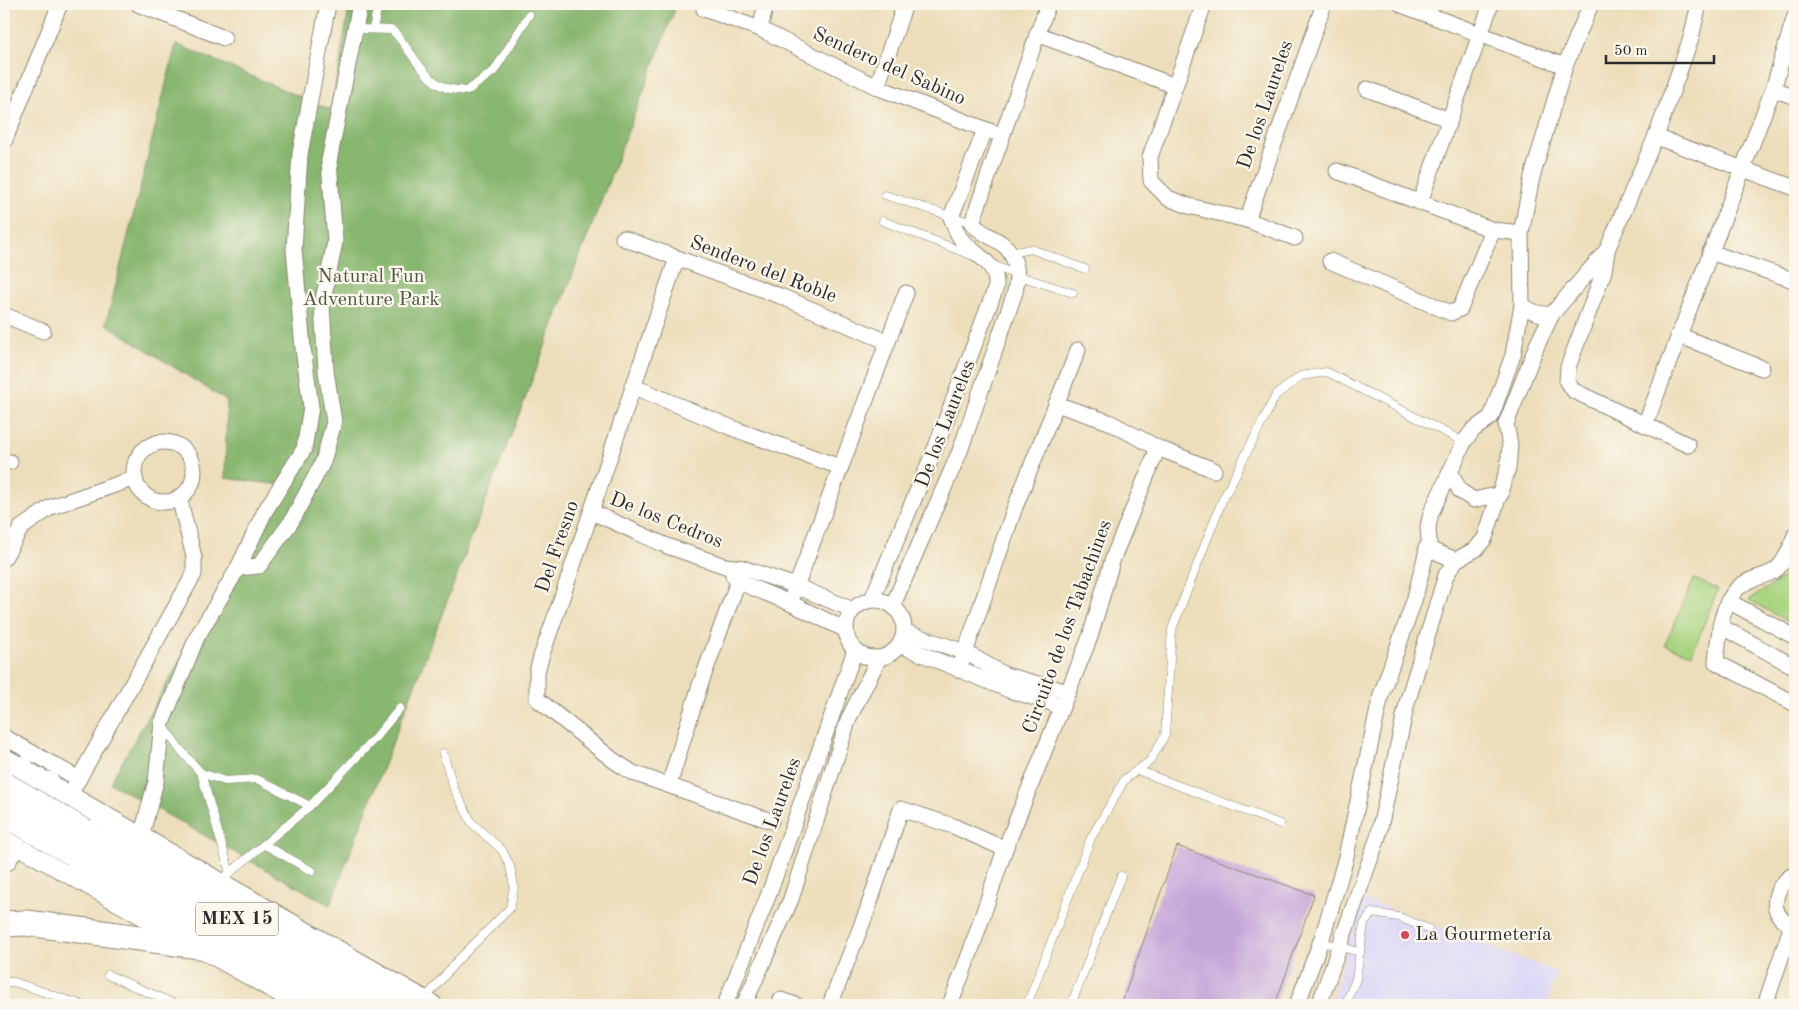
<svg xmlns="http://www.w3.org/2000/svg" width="1799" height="1009" viewBox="0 0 1799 1009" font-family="'Old Standard TT',serif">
	<rect width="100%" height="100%" fill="#fbf7ec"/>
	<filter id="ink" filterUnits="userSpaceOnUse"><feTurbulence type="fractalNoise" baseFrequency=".02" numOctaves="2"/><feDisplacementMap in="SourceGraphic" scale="10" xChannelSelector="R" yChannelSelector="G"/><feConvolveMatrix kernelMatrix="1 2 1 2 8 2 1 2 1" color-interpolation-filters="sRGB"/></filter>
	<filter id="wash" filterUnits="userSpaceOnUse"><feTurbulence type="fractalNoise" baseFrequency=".0096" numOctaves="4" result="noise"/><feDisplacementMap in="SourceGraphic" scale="20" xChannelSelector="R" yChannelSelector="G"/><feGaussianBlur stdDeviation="1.12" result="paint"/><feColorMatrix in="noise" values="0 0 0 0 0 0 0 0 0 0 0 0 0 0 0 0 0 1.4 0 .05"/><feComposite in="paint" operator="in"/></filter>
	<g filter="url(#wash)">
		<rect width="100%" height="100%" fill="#eddebb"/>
		<polygon fill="#dbd6f7" points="1362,898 1557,972 1546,1005 1330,1005"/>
		<g fill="#aad480" stroke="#6a8056">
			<polygon points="1795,562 1795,626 1749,600 1792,572"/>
			<polygon points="1694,579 1718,589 1692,654 1665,645"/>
		</g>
		<polygon fill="#87b66e" stroke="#59704c" points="350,4 677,4 330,905 110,783 226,580 290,486 225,478 227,401 106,324 176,44 331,110"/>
		<g id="blocks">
			<polygon fill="#c4a5d9" points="1177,846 1314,895 1275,1005 1121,1005"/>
		</g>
	</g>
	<g filter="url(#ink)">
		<use href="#blocks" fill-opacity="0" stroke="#8c8473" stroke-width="1"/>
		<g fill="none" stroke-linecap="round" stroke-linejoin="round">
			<defs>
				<g id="lane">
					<path d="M355,29l37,1c18,17 29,47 52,57 7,3 16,3 23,4l27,-20 35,-56"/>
					<polyline points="373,29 378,4"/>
					<polyline points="885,195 972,223"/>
					<polyline points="883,221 971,255"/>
					<polyline points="1011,253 1031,249 1085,269"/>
					<polyline points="990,264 1019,276 1073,293"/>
					<polyline points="163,725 178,747 201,773 230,873"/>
					<polyline points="1137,770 1280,824"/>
					<polyline points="201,773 225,781 257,779 310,806"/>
					<polyline points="265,845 312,871"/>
					<polyline points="220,881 310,806 375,738 400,708"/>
					<polyline points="1321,942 1360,952"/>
					<polyline points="108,975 177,1005"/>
					<polyline points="4,982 14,982 82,1005"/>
					<polyline points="424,1000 456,962 510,908 514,886 510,866 502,850 472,823 454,789 443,753"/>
					<polyline points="1027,1005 1091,838 1125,779 1150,761 1165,735 1172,629 1222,501 1276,395 1301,376 1327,372 1464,442"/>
					<polyline points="1071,1005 1121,876"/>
					<polyline points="1345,1005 1356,979 1364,924 1372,913 1399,917 1428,929"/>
				</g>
				<g id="street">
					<polyline points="138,4 224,38"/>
					<polyline points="1204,4 1150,157 1151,181 1168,198 1189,206 1247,220 1295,238"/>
					<polyline points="1402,5 1565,66"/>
					<polyline points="704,9 760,29 877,87 992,132"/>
					<polyline points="760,29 766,4"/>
					<polyline points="1037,34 1175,86"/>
					<polyline points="877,87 905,4"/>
					<polyline points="1367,89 1450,120"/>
					<polyline points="1773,89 1795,97"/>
					<polyline points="1656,137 1795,188"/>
					<polyline points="4,142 60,4"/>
					<polyline points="1337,171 1493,230 1521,233"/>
					<polyline points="1420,202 1491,4"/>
					<polyline points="1247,220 1324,4"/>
					<polyline points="623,238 780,296 888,342"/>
					<polyline points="1607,251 1604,271 1568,367 1567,382 1574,391 1688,445"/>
					<polyline points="1710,252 1793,280"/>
					<path d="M677,258c-46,133 -89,267 -136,399l-4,15v27l76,61 20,13 138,48"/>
					<polyline points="1330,261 1451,313 1460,309 1493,230"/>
					<path d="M1522,305c10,7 17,10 30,9"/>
					<polyline points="4,315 43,331"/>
					<polyline points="1678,335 1762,368"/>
					<polyline points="632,386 737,430 840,467"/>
					<polyline points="1056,404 1109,422 1158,448 1214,470"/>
					<polyline points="1645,425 1773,89 1795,16"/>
					<circle cx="164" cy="472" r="30"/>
					<polyline points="4,462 10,462"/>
					<polyline points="1450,471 1460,491 1474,500 1501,494"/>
					<polyline points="592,512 667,546 725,566 743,568 796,586 853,610"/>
					<path d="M1795,535c-4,12 -10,29 -21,36 -12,7 -27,7 -37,18 -18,19 -18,49 -21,73l79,42"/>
					<polyline points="1426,548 1456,560"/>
					<polyline points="4,558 21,528 51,507 135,478"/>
					<polyline points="238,568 259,566 291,522 323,462 334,422 326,371 322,305 335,242 329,161 360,4"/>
					<polyline points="733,575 739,582 790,603 846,630"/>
					<path d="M872,599l65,-155 59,-157c2,-25 -21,-31 -35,-48 -5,-7 -7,-14 -10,-22l34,-87"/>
					<circle cx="875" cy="629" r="29"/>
					<polyline points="1728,601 1795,637"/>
					<polyline points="790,603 906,293"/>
					<path d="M893,605l67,-154 55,-159c4,-18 2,-38 -14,-49 -11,-8 -21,-10 -29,-20l76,-219"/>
					<polyline points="1720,626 1795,667"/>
					<polyline points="904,632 965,652 1005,675 1068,692"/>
					<polyline points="900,645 1009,690 1052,703 1061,709"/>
					<polyline points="959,670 1015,507 1078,350"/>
					<polyline points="4,737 79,779"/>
					<polyline points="669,785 700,685 743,568"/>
					<polyline points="69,796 194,574 194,557 179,497"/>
					<polyline points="141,837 156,781 162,723 197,637 238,568 265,511 304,449 311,407 303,348 294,249 300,154 328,4"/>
					<path d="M1795,874c-23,11 -29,44 0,52"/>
					<polyline points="781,1000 796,1005"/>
					<polyline points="725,1005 770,891 855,650"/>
					<polyline points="744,1005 791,899 849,718 879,658"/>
					<polyline points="830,1005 867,911 901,809 953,826 1005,849"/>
					<polyline points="950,1005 970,953 1005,849 1090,637 1113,558 1158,448"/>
					<polyline points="1297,1005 1322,938 1345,861 1381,695 1414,601 1429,542 1428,527 1431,513 1464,442 1473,430 1491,417 1513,355 1522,305 1521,233 1532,177 1565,66 1591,4"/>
					<polyline points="1319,1005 1378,837 1407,703 1446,575 1456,560 1476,549 1485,538 1508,468 1510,445 1506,424 1537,345 1552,314 1607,250 1658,131 1691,38 1699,4"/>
					<polyline points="1765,1005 1792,925"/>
				</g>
				<g id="secondary">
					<polyline points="4,759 431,1005"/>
					<polyline points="4,836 304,1005"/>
				</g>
				<g id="primary">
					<polyline points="4,800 22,769"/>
					<polyline points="4,859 48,784"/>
					<polyline points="4,924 27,923 199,946"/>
				</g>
				<g id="highway">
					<polyline points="84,833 390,1005"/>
					<polyline points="74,852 342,1005"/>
				</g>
			</defs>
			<use href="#lane" stroke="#8c8473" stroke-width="9"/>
			<use href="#street" stroke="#8c8473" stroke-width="17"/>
			<use href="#secondary" stroke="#8c8473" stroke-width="23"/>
			<use href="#primary" stroke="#8c8473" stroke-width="27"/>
			<use href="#highway" stroke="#8c8473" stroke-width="29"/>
			<use href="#lane" stroke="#fff" stroke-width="8"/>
			<use href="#street" stroke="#fff" stroke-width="15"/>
			<use href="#secondary" stroke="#fff" stroke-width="21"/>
			<use href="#primary" stroke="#fff" stroke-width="25"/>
			<use href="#highway" stroke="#fff" stroke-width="28"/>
			<defs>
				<g id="highway-bridge">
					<polyline points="4,786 84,833"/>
					<polyline points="4,812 74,852"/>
				</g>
			</defs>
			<use href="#highway-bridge" stroke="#8c8473" stroke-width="29" stroke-linecap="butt"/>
			<use href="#highway-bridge" stroke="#fff" stroke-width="28"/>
		</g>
	</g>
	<circle fill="#d1495b" stroke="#fbf7ec" stroke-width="2" cx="1405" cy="935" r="5"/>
	<g text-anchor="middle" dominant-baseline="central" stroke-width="4.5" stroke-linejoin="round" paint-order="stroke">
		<rect fill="#fbf7ec" stroke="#696865" stroke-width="1" x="196" y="902.5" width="82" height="33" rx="4"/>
		<g font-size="19" font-weight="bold" fill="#2b2b2b">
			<text x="237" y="919">MEX 15</text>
		</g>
		<g font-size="20" fill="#2b2b2b" stroke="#fbf7ec">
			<text transform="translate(889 67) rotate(24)">Sendero del Sabino</text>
			<text transform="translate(1266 105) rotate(-71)">De los Laureles</text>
			<text transform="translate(763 270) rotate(21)">Sendero del Roble</text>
			<text transform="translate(946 424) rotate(-69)">De los Laureles</text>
			<text transform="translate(666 521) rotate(22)">De los Cedros</text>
			<text transform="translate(558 547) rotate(-71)">Del Fresno</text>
			<text transform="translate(1068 627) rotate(-70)">Circuito de los Tabachines</text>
			<text transform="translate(773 822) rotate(-70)">De los Laureles</text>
		</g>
		<g font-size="20" fill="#4b5540" stroke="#fbf7ec">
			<text x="371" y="277">Natural Fun<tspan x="371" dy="23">Adventure Park</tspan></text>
		</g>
		<g font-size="20" fill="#2b2b2b" stroke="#fbf7ec" text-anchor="start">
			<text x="1415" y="935">La Gourmetería</text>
		</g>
	</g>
	<rect width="1799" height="1009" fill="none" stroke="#fbf7ec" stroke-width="20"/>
	<path d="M1606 55v8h108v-8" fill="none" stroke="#2b2b2b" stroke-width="2.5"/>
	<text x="1614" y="55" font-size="15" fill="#2b2b2b" stroke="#fbf7ec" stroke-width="4" paint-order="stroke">50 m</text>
</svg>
